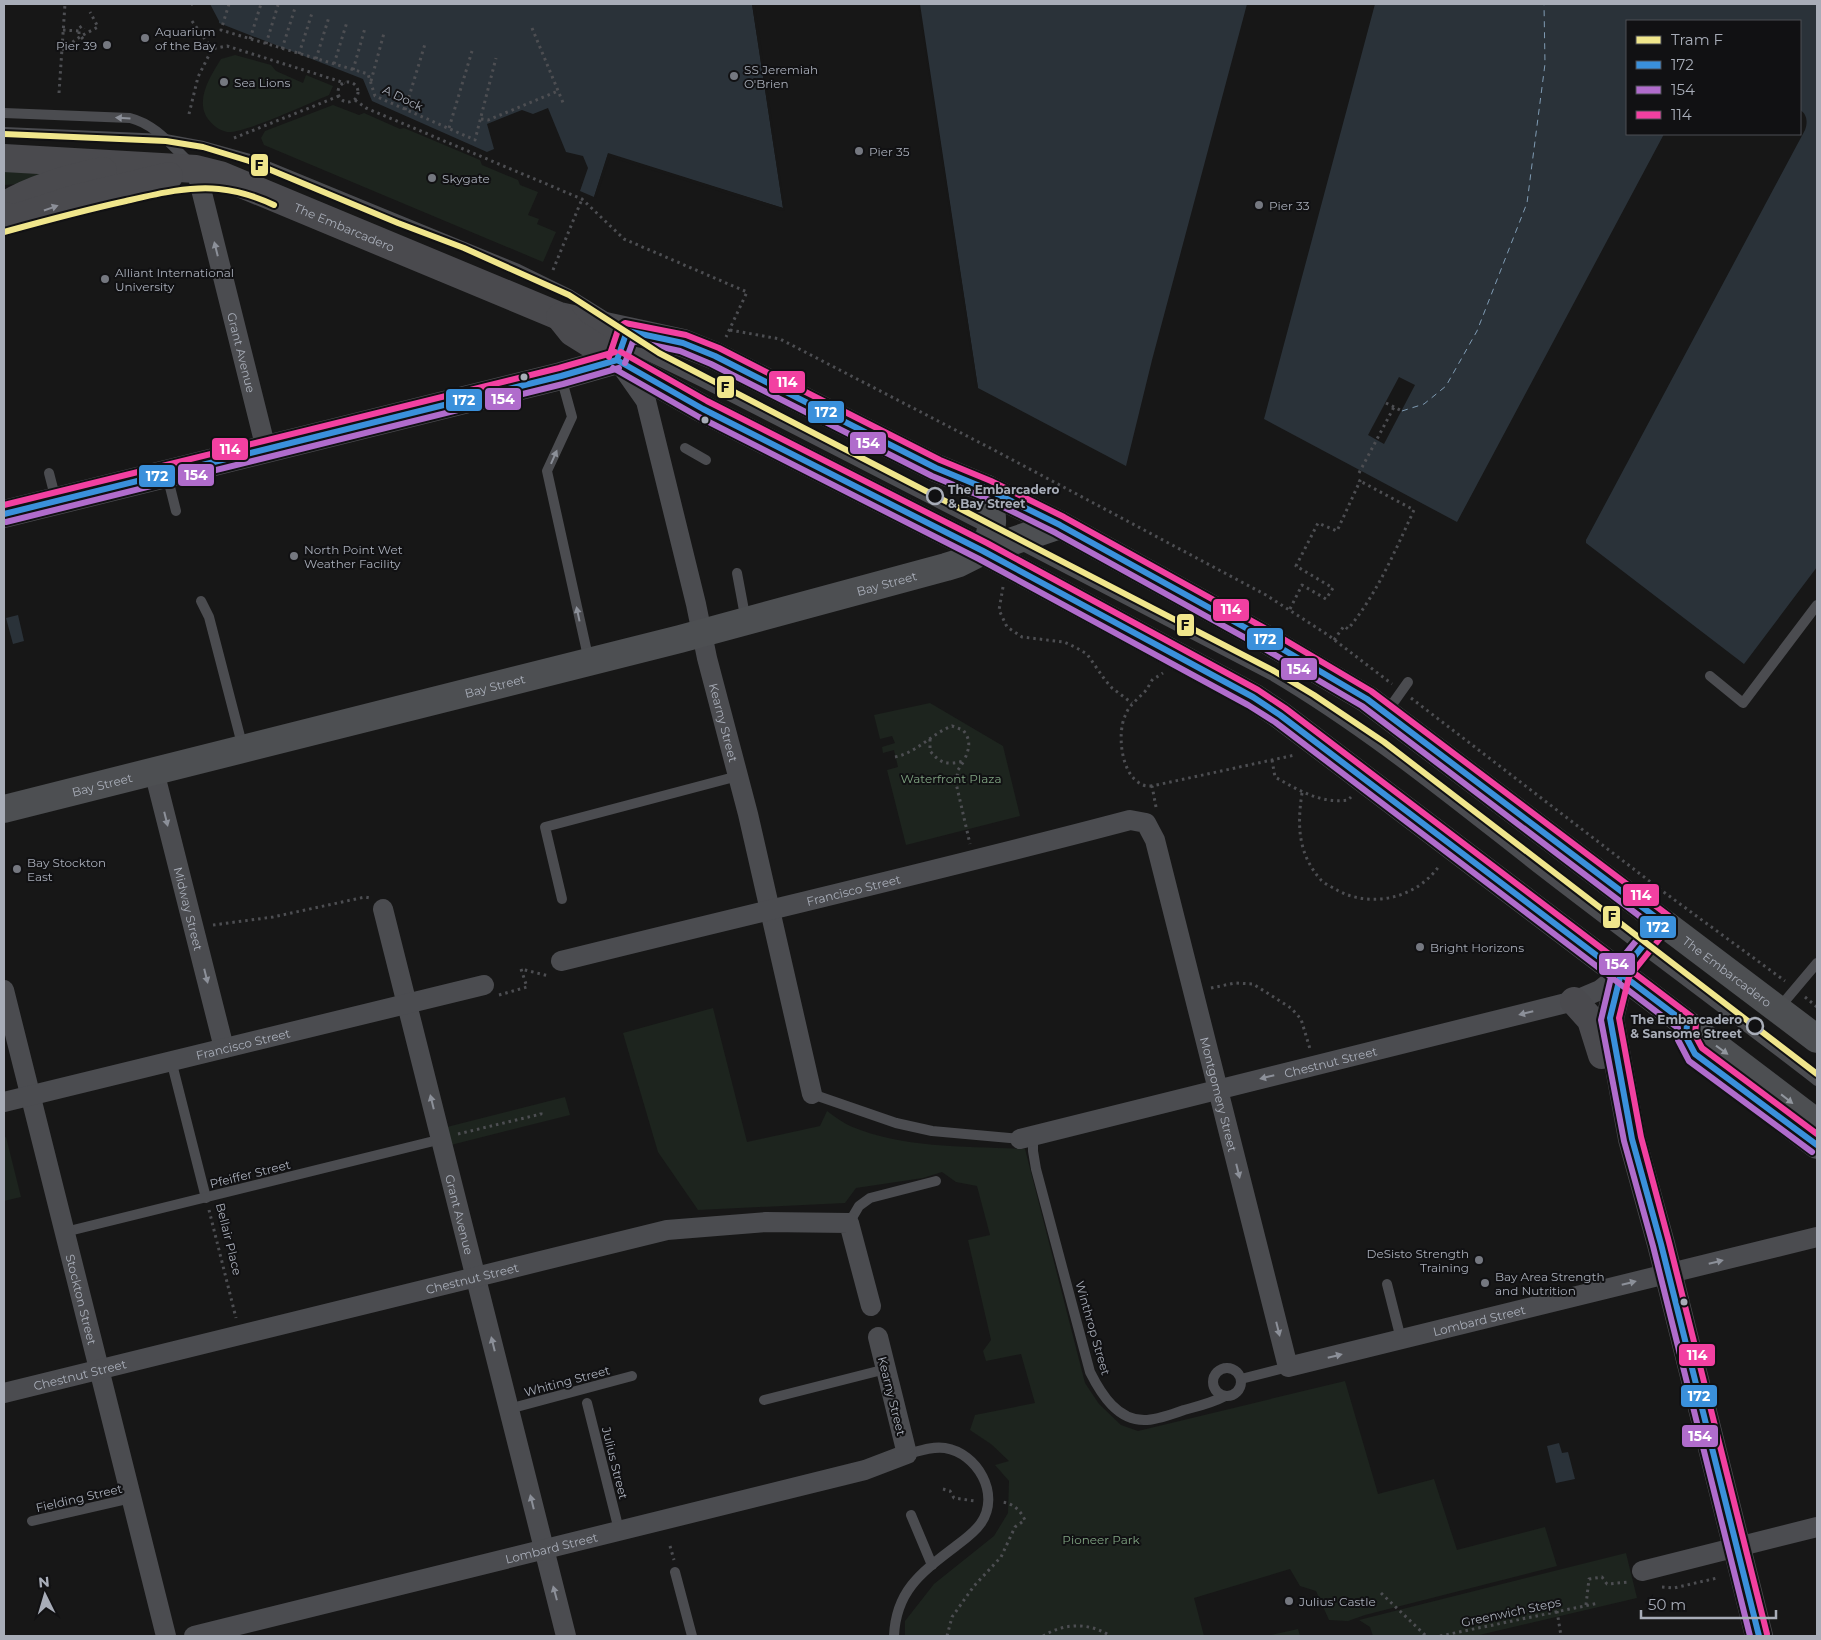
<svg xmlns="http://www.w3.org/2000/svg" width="1821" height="1640" viewBox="0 0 1821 1640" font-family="Montserrat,sans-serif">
	<rect width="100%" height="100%" fill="#171717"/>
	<g fill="#1d241e">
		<path d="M235,55l36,10 5,6 27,12 3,-8 27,11 -4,9c-19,8 -86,39 -102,37 -9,-2 -16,-8 -21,-16 -10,-19 6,-42 15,-57z"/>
		<polygon points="333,105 359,115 364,113 400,129 404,128 480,160 482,165 518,180 520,185 538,192 528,215 539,219 537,224 556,232 543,262 264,145 261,138 265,131"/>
		<polygon points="4,171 39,173 40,176 19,184 4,185"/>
		<polygon points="930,703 1003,746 1020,816 906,845 887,770 898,767 894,750 883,753 882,747 895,743 892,736 880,739 874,715"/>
		<path d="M713,1008l34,134 73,-16 7,-15c7,5 15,11 23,15 54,23 117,20 175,23l60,234 14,21 22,21 17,6 207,-50 33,113 56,-15 23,71 88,-23 12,39 -192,49 -17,6 -19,-1 -13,-29 -16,-5 -10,-17 -96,29 10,38h-299v-15l29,-37 60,-48 14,-23 1,-32 -14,-16 14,-4 -18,-17 -21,-14 5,-15 60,-12 -14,-49 -35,7 -3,-10 8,-11 -23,-100 22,-5 -13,-49 -21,-4 -14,-10 -19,6 -67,10 -11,15 -147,7 -40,-58 -35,-119z"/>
		<polygon points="565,1097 570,1115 443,1147 439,1129"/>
		<polygon points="6,1137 21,1197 4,1201 4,1138"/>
		<polygon points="1626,1553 1637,1598 1475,1636 1373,1636 1370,1627 1359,1620"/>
		<polygon points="1298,1629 1300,1636 1267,1636"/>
	</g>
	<g fill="#2a3239">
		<polygon points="210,4 752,4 783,208 608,154 594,197 580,191 588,168 583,156 566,152 548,108 533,114 522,110 487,124 494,149 487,152 372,101 363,79 219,23 219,21"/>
		<polygon points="920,4 1247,4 1152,360 1126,466 978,388"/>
		<path d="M1375,4h442v563l-73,97 -158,-121v-3l219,-410c3,-8 2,-16 -5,-20v-89h-173v113h37l-207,388 -193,-103z"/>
		<polygon points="18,615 24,641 13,644 6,618"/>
		<polygon points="1559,1443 1562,1453 1568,1452 1575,1479 1556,1483 1547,1446"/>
	</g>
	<g fill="#171717">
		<polygon points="752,4 755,4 785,210 782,211 610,157 596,198 594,197 608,153 783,208"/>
		<polygon points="918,4 919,4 978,388 976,387"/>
		<polygon points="1399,377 1415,385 1384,444 1368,435"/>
	</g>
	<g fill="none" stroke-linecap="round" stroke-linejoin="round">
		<polyline stroke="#7f9bb3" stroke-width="1" stroke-dasharray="6 5" stroke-linecap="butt" points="1402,411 1424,404 1446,386 1477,331 1527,203 1545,64 1544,4"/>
		<g stroke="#4d4e52" stroke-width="3" stroke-dasharray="2.5 4" stroke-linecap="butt">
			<polyline points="192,4 193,5"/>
			<polyline points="229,4 221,30 368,74 375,96 475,140 496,58"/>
			<polyline points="192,21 212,49"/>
			<polyline points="532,28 564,105"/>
			<polyline points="63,30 80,31"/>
			<polyline points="83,39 79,34 79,28 82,26 84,29"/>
			<polyline points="250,39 261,4"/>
			<polyline points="266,44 278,5"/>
			<polyline points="282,49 295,8"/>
			<polyline points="62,50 81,36 98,27 90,12"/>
			<polyline points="299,54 312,13"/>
			<polyline points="316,59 329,17"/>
			<polyline points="334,64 347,22"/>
			<polyline points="353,70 365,28"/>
			<polyline points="371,81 384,33"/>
			<circle cx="348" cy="92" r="10"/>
			<polyline points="59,93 65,4"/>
			<polyline points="355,100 366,108 582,199 624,239 747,292 726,337"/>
			<polyline points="405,110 425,44"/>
			<polyline points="189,114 198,77 212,49 227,46 345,83"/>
			<polyline points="481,119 488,120 558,91"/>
			<polyline points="449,128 472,51"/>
			<polyline points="234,138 339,96"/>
			<polyline points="553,270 582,199"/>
			<polyline points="730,330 780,339 994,450 1266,595 1328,635 1392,684"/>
			<polyline points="1386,403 1402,411"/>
			<polyline points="1359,473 1394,407"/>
			<polyline points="1003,587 999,610 1007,627 1022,637 1064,642 1075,647 1087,654 1105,680 1112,688 1132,703"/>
			<polyline points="1290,609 1302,585 1326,599 1333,588 1296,566 1318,523 1337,531 1360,481 1358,480"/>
			<path d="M1334,640l10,-14 4,3c29,-35 47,-78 66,-119l-54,-29"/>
			<polyline points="1411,698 1661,890 1785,981"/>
			<path d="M930,739v12c11,13 17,14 34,10l-6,9 -2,13 14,61"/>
			<path d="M895,757c23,-5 36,-23 57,-31l11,4c9,11 6,19 1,31"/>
			<path d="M1272,760l3,17c23,13 46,27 73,23l3,-3"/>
			<path d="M1152,786c-4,0 -8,0 -11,-2 -20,-10 -24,-50 -16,-68 4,-12 15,-18 22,-27 2,-3 4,-8 6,-10 4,-2 7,-4 10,-6"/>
			<path d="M1302,793c-5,33 -4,61 19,87 4,4 11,7 16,10 34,19 80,8 102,-24"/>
			<polyline points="1156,807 1152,786 1295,755"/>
			<polyline points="213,925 273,917 365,897 370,898"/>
			<polyline points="1211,988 1235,983 1253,984 1291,1008 1301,1019 1310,1049"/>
			<polyline points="499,995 527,987 521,969 549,976"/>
			<polyline points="1805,997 1817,1007"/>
			<polyline points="458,1134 541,1114 541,1109"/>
			<polyline points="209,1210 236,1318"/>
			<polyline points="943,1489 950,1491 954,1498 975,1501"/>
			<polyline points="670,1546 674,1560"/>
			<polyline points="1662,1587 1674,1588 1717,1578"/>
			<polyline points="1381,1593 1426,1636"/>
			<polyline points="1586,1605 1589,1579 1602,1577 1607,1584 1629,1582"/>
			<polyline points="1557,1611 1561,1636"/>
			<path d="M947,1636l5,-19 22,-31 27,-29 14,-30 10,-7c-5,-10 -12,-17 -24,-18"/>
			<path d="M1043,1636c21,-13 46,-14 67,0"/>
			<polyline points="1440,1636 1599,1603"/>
		</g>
		<g stroke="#4b4c50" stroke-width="10">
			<path d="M4,113l126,5c25,6 42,28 60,45"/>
			<polyline points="4,132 165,139 203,146 250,159 518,269 569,294 606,317"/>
			<polyline points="614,339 702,382 989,529"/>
			<polyline points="561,377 572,417 547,471 589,661"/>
			<polyline points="685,448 706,460"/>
			<polyline points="49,473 56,500"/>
			<polyline points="167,475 176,511"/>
			<path d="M1017,543l254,132c95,56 180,126 266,193 93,72 187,141 280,213"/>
			<polyline points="737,573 746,621"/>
			<polyline points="201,601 209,617 243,748"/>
			<polyline points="1710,676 1743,703 1817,605"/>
			<polyline points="1386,713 1408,682"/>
			<polyline points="562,899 545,827 738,776"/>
			<polyline points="1779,1008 1817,963"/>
			<polyline points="171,1060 206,1198"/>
			<polyline points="812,1094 896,1123 932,1131 1020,1139"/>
			<path d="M1033,1135v16l3,18 54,203c11,22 28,50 57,48 12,-1 26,-6 37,-10 15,-4 28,-7 41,-14"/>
			<polyline points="849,1223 859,1206 870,1198 936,1181"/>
			<polyline points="65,1232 442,1139"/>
			<polyline points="1387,1284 1401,1339"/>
			<circle cx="1227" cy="1382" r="14"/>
			<polyline points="1241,1379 1288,1367"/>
			<polyline points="764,1400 886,1369"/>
			<polyline points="587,1403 619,1530"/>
			<polyline points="509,1409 632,1376"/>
			<polyline points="911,1515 932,1565"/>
			<polyline points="32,1521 132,1498"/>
			<polyline points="675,1572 692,1636"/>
			<path d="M894,1636c2,-46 28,-64 62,-90 8,-6 19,-14 25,-23 20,-29 -4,-70 -36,-75 -13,-2 -26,3 -38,6"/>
		</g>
		<g stroke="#4b4c50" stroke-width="20">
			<path id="s1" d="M196,169l70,280"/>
			<path id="s2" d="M620,364l26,37 50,203 11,54 41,156 64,280"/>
			<path id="s3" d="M154,771l70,277"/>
			<path id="s4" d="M383,909l183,727"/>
			<path id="s5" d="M561,961c189,-47 380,-91 569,-141l16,3 9,17 133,527 529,-130"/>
			<path id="s6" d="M4,990l162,646"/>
			<path id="s7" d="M4,1102l480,-117"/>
			<path id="s8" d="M1020,1139l554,-138 26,-11 21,-17 41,-51"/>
			<path id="s9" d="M4,1393l663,-163 99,-8 83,1 22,83"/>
			<polyline points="1642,1571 1817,1527"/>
			<path id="s10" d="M194,1636l671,-166 42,-16 -29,-117"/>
		</g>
		<g stroke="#4a4a4e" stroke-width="28">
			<path id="s11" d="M4,158l192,11 24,6 339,141 124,27 32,13 221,112 51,21"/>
			<path d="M4,206c29,-18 65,-28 99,-35"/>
			<polyline points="4,216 15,218 77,198 169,176"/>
			<polyline points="560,317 572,332 617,360 703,409 983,551"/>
			<polyline points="4,514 561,376 617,360"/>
			<polyline points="1621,973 1610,1018 1632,1139 1661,1244 1759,1636"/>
			<polyline points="1574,1001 1591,1020 1602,1055"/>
		</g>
		<g stroke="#4d4f52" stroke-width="28">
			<path id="s12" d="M987,489l73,36 197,109 110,65 450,340"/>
			<polyline points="983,551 1253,697 1280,715 1817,1123"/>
			<path d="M983,551c13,-25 10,-35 4,-62"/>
			<path id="s13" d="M4,809l676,-170 266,-72 13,-4 24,-12 77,-26"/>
			<polyline points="1783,1119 1817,1145"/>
		</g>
		<defs>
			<g id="bus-1">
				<polyline points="617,360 627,331 683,343 715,356 936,468 987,489 1060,525 1257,634 1367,699 1662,922 1621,973 1610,1018 1632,1139 1661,1244 1759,1636"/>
				<polyline points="617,360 703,409 983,551 1253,697 1280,715 1687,1024 1686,1037 1695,1054 1817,1145"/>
				<polyline points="4,514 561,376 617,360"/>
			</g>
			<g id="bus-2">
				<polyline points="625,363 633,341 680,351 711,364 932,476 983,497 1056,533 1253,642 1362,706 1650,924 1613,969 1601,1020 1624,1141 1653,1246 1750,1636"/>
				<polyline points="613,368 699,417 979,559 1248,705 1275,722 1678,1028 1678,1040 1689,1061 1812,1152"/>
				<polyline points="6,522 563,384 619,368"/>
			</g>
			<g id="bus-3">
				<polyline points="621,352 707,401 987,543 1258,690 1285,708 1692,1017 1696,1023 1695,1035 1702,1048 1817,1134"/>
				<polyline points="609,357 619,327 625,323 686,335 719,348 940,460 991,481 1064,517 1261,626 1371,691 1669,916 1671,922 1669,927 1629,977 1619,1018 1641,1137 1669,1242 1767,1634"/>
				<polyline points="4,505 559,368 615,352"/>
			</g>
		</defs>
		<use href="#bus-1" stroke="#111113" stroke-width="10"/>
		<use href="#bus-2" stroke="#111113" stroke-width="10"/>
		<use href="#bus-3" stroke="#111113" stroke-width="10"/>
		<use href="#bus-1" stroke="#3a90db" stroke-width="6"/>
		<use href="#bus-2" stroke="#b06ccc" stroke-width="6"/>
		<use href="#bus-3" stroke="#f240a1" stroke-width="6"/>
		<defs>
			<g id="tram-1">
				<polyline points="4,134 166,141 203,147 249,161 398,223 464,248 569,295 659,353 1274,671 1314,695 1384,742 1817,1074"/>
				<path d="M4,232c40,-11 81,-22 122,-31 30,-7 62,-15 93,-12 20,2 38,8 55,16"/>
			</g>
		</defs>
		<use href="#tram-1" stroke="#111113" stroke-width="10"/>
		<use href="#tram-1" stroke="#f0e68c" stroke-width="6"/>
	</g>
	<defs><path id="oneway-solid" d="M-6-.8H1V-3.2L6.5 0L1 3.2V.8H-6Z" transform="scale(1.25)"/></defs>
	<g fill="#8c9099">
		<use href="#oneway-solid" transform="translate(123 118) rotate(-177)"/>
		<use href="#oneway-solid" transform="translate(216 249) rotate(-104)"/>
		<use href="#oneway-solid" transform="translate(554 457) rotate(-66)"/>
		<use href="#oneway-solid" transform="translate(578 614) rotate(-102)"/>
		<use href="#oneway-solid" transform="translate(166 819) rotate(76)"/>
		<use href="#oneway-solid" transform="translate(206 976) rotate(76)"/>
		<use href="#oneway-solid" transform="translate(1526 1013) rotate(166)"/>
		<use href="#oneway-solid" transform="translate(1267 1077) rotate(166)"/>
		<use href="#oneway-solid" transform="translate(432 1102) rotate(-104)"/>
		<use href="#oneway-solid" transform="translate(1238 1171) rotate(76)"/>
		<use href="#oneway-solid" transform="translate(1716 1262) rotate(-14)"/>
		<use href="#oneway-solid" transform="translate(1629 1283) rotate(-14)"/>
		<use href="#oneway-solid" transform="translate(1278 1329) rotate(76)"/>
		<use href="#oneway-solid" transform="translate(493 1344) rotate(-104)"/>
		<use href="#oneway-solid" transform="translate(1335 1356) rotate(-14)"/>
		<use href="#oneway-solid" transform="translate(532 1502) rotate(-104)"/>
		<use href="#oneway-solid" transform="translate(555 1593) rotate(-105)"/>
	</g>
	<use fill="#8c8f98" href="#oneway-solid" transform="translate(51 208) rotate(-19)"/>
	<g fill="#91969e">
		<use href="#oneway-solid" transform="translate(1722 1050) rotate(36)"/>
		<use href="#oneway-solid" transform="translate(1787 1099) rotate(38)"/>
	</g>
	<g fill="#757880" stroke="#111113" stroke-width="2">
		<circle cx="145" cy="38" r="5"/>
		<circle cx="107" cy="45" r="5"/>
		<circle cx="734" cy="76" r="5"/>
		<circle cx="224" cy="82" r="5"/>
		<circle cx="859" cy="151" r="5"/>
		<circle cx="432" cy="178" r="5"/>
		<circle cx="1259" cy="205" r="5"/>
		<circle cx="105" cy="279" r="5"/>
		<circle cx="294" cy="556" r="5"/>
		<circle cx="17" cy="869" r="5"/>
		<circle cx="1420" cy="947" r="5"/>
		<circle cx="1479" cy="1260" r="5"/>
		<circle cx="1485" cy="1283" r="5"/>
		<circle cx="1289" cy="1601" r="5"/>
	</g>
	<g fill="#a8adb8" stroke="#111113" stroke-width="2">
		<circle cx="524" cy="377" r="4.5"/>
		<circle cx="705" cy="420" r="4.5"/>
		<circle cx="1684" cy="1302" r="4.5"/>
	</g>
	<g fill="#111113" stroke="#a8adb8" stroke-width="2.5">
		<circle cx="935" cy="496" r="8"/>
		<circle cx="1755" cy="1026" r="8"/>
	</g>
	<g text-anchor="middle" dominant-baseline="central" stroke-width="4" stroke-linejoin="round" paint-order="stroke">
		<g font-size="12" fill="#a8adb8" stroke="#111113" text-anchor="start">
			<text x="155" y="31">Aquarium<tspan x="155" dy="14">of the Bay</tspan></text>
			<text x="97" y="45" text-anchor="end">Pier 39</text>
			<text x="744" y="69">SS Jeremiah<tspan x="744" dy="14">O'Brien</tspan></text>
			<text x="234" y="82">Sea Lions</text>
			<text x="869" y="151">Pier 35</text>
			<text x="442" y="178">Skygate</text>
			<text x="1269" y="205">Pier 33</text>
			<text x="115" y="272">Alliant International<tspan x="115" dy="14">University</tspan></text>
			<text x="304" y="549">North Point Wet<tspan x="304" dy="14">Weather Facility</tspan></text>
			<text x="27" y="862">Bay Stockton<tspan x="27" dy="14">East</tspan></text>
			<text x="1430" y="947">Bright Horizons</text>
			<text x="1469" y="1253" text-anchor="end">DeSisto Strength<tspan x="1469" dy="14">Training</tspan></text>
			<text x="1495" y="1276">Bay Area Strength<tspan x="1495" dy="14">and Nutrition</tspan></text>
			<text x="1299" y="1601">Julius' Castle</text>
		</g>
		<g font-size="12" fill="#a8adb8" stroke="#111113">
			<text transform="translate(403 98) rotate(26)">A Dock</text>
			<text stroke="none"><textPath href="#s11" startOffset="352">The Embarcadero</textPath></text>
			<text stroke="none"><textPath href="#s1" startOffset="189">Grant Avenue</textPath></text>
			<text stroke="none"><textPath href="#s13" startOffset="911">Bay Street</textPath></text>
			<text stroke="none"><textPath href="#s13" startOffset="506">Bay Street</textPath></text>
			<text stroke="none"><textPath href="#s2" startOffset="376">Kearny Street</textPath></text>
			<text stroke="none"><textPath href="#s13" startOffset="101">Bay Street</textPath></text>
			<text stroke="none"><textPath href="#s5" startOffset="301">Francisco Street</textPath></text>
			<text stroke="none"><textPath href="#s3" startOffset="142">Midway Street</textPath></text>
			<text stroke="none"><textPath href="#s12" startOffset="886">The Embarcadero</textPath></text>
			<text stroke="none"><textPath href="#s7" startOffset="246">Francisco Street</textPath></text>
			<text stroke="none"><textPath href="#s8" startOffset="320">Chestnut Street</textPath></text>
			<text stroke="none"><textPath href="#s5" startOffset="884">Montgomery Street</textPath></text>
			<text transform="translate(250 1174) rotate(-14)">Pfeiffer Street</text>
			<text stroke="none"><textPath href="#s4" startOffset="315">Grant Avenue</textPath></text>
			<text transform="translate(229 1239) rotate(76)">Bellair Place</text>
			<text stroke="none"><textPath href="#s9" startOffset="482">Chestnut Street</textPath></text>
			<text stroke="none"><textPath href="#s6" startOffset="319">Stockton Street</textPath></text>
			<text stroke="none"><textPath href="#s5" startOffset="1362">Lombard Street</textPath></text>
			<text transform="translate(1093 1328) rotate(74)">Winthrop Street</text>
			<text stroke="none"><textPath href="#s9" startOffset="78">Chestnut Street</textPath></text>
			<text transform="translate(567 1381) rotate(-15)">Whiting Street</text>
			<text transform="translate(892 1396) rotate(76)">Kearny Street</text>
			<text transform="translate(615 1463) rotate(76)">Julius Street</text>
			<text transform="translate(79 1498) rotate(-13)">Fielding Street</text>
			<text stroke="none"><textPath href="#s10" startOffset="368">Lombard Street</textPath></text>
			<text transform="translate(1511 1612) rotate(-12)">Greenwich Steps</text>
		</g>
		<g font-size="12" font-weight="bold" fill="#a8adb8" stroke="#111113" text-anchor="start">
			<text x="948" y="489">The Embarcadero<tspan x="948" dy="14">&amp; Bay Street</tspan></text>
			<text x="1742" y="1019" text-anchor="end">The Embarcadero<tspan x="1742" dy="14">&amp; Sansome Street</tspan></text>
		</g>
		<g font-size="12" fill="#7fa381" stroke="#111113">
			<text x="951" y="778">Waterfront Plaza</text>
			<text x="1101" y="1539">Pioneer Park</text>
		</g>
	</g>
	<g stroke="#111113" stroke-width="2">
		<rect x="250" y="153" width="19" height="24" rx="5" fill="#f0e68c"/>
		<rect x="768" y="370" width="38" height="24" rx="5" fill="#f240a1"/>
		<rect x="716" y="375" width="19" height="24" rx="5" fill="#f0e68c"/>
		<rect x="484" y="387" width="38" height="24" rx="5" fill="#b06ccc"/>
		<rect x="445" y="388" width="38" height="24" rx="5" fill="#3a90db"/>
		<rect x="807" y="400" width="38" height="24" rx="5" fill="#3a90db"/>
		<rect x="849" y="431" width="38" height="24" rx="5" fill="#b06ccc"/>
		<rect x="211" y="437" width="38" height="24" rx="5" fill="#f240a1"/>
		<rect x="177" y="463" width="38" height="24" rx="5" fill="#b06ccc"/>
		<rect x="138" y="464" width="38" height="24" rx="5" fill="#3a90db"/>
		<rect x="1212" y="598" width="38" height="24" rx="5" fill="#f240a1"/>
		<rect x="1176" y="613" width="19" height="24" rx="5" fill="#f0e68c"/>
		<rect x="1246" y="627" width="38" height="24" rx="5" fill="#3a90db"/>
		<rect x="1280" y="657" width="38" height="24" rx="5" fill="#b06ccc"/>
		<rect x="1622" y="883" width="38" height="24" rx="5" fill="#f240a1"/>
		<rect x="1602" y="905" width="19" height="24" rx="5" fill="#f0e68c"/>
		<rect x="1639" y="915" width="38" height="24" rx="5" fill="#3a90db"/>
		<rect x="1598" y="952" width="38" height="24" rx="5" fill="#b06ccc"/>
		<rect x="1678" y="1343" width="38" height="24" rx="5" fill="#f240a1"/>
		<rect x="1680" y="1384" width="38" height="24" rx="5" fill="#3a90db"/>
		<rect x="1681" y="1424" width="38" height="24" rx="5" fill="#b06ccc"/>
	</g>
	<g font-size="14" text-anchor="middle" font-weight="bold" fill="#fff">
		<text x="787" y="387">114</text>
		<text x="503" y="404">154</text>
		<text x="464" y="405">172</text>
		<text x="826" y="417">172</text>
		<text x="868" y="448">154</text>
		<text x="230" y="454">114</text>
		<text x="196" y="480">154</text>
		<text x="157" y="481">172</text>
		<text x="1231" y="614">114</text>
		<text x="1265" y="644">172</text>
		<text x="1299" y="674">154</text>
		<text x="1641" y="900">114</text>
		<text x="1658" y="932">172</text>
		<text x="1617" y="969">154</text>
		<text x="1697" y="1360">114</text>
		<text x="1699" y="1401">172</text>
		<text x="1700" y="1441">154</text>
	</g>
	<g font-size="14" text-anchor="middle" font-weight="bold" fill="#111">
		<text x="259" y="170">F</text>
		<text x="725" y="392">F</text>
		<text x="1185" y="630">F</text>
		<text x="1612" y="921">F</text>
	</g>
	<rect width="1821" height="1640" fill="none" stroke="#a8adb8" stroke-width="10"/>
	<rect x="1626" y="20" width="175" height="115" fill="#111113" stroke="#4d4f55"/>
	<rect x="1636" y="36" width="25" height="8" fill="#f0e68c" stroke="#4d4f55"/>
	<text x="1671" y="45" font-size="15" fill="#a8adb8">Tram F</text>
	<rect x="1636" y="61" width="25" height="8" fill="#3a90db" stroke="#4d4f55"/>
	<text x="1671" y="70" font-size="15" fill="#a8adb8">172</text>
	<rect x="1636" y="86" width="25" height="8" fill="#b06ccc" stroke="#4d4f55"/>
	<text x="1671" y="95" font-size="15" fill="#a8adb8">154</text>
	<rect x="1636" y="111" width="25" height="8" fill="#f240a1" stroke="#4d4f55"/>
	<text x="1671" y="120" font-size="15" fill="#a8adb8">114</text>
	<g transform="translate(45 1595) rotate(355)" stroke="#111113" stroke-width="4" paint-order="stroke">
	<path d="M0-4L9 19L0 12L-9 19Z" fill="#a8adb8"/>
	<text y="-8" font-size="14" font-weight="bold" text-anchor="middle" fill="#a8adb8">N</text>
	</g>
	<path d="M1641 1610v8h135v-8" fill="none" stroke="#a8adb8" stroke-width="2.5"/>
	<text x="1648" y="1610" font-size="15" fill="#a8adb8" stroke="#111113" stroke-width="4" paint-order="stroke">50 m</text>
</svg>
